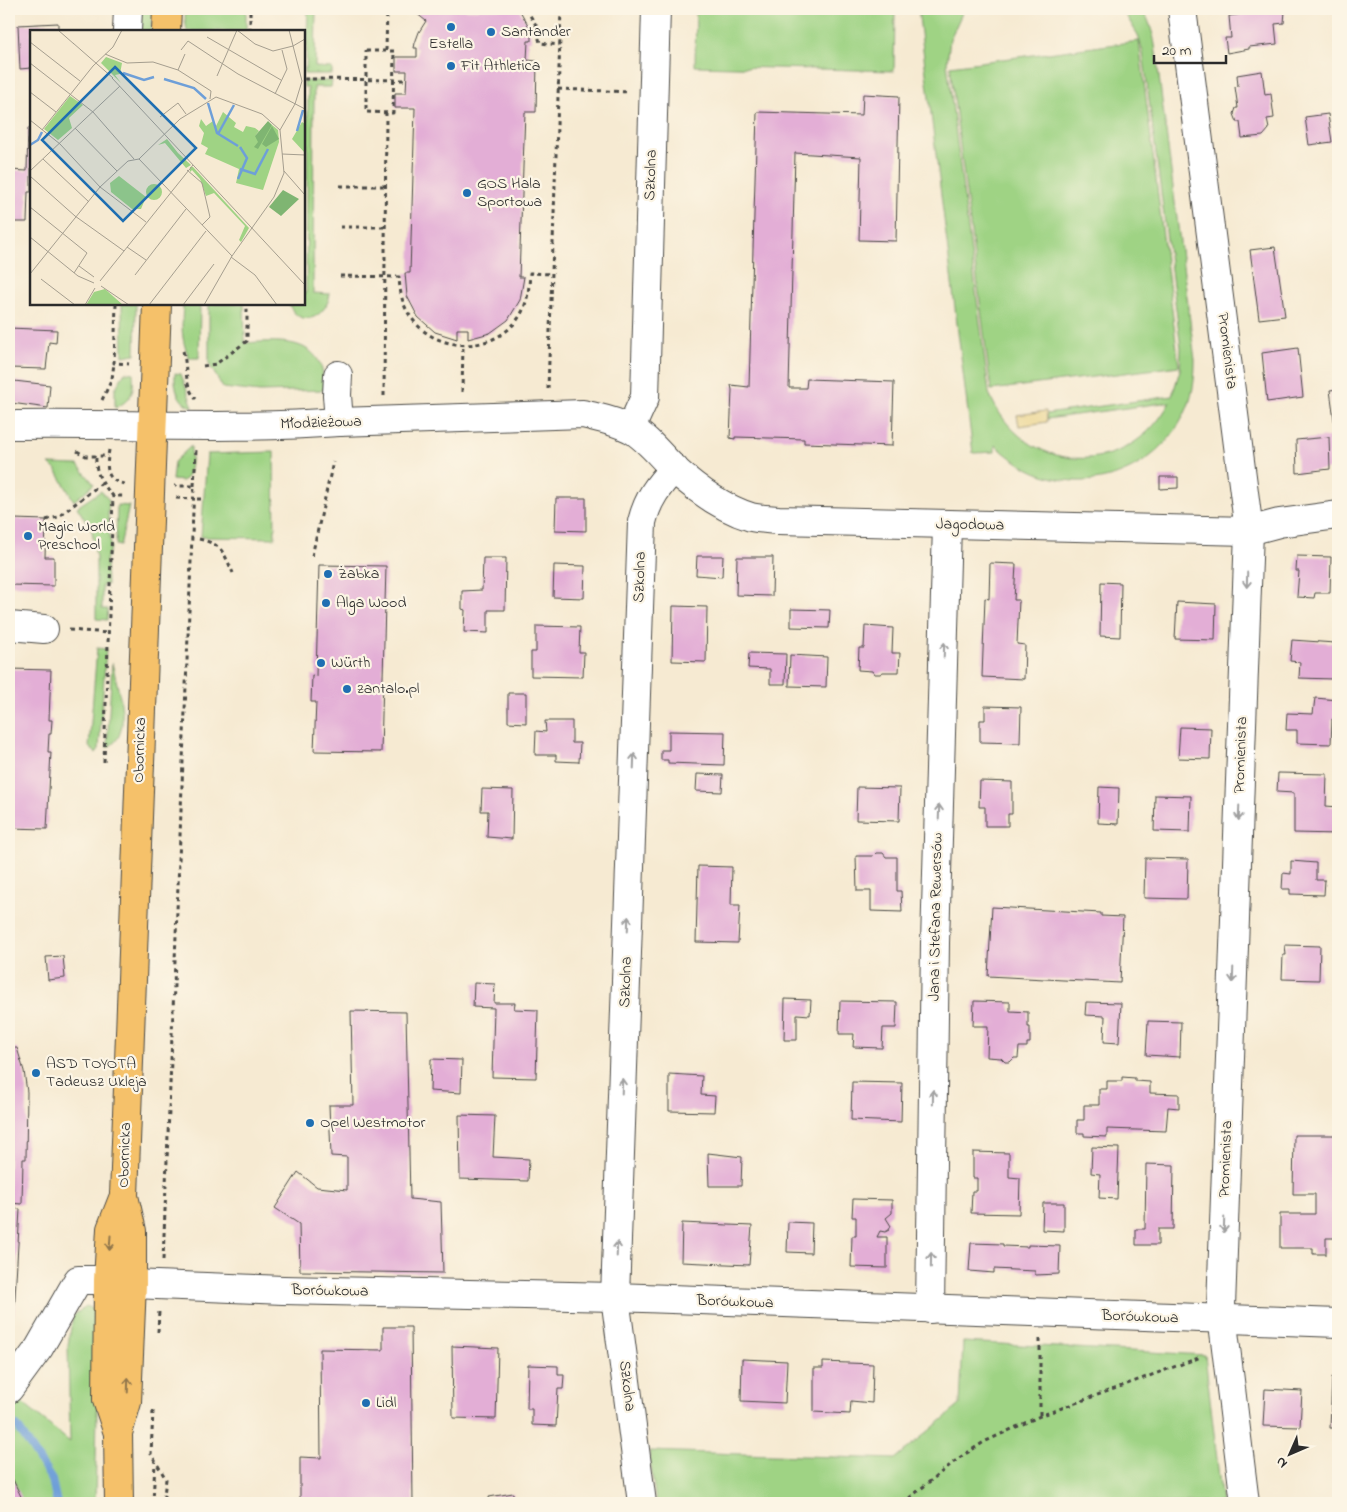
<svg xmlns="http://www.w3.org/2000/svg" width="1347" height="1512" viewBox="0 0 1347 1512" font-family="'Indie Flower',sans-serif">
	<rect width="100%" height="100%" fill="#fcf5e5"/>
	<filter id="ink" filterUnits="userSpaceOnUse"><feTurbulence type="fractalNoise" baseFrequency=".02" numOctaves="2"/><feDisplacementMap in="SourceGraphic" scale="10" xChannelSelector="R" yChannelSelector="G"/><feConvolveMatrix kernelMatrix="1 2 1 2 8 2 1 2 1" color-interpolation-filters="sRGB"/></filter>
	<filter id="wash" filterUnits="userSpaceOnUse"><feTurbulence type="fractalNoise" baseFrequency=".0096" numOctaves="4" result="noise"/><feDisplacementMap in="SourceGraphic" scale="20" xChannelSelector="R" yChannelSelector="G"/><feGaussianBlur stdDeviation="1.12" result="paint"/><feColorMatrix in="noise" values="0 0 0 0 0 0 0 0 0 0 0 0 0 0 0 0 0 1.4 0 .05"/><feComposite in="paint" operator="in"/></filter>
	<g filter="url(#wash)">
		<rect width="100%" height="100%" fill="#f6ead2"/>
		<g fill="#9fd384" stroke="#657f58">
			<polygon points="138,9 152,9 151,31 137,31"/>
			<polygon points="185,9 246,9 246,31 187,31 185,20"/>
			<polygon points="308,9 316,9 315,67 332,68 332,74 304,74 304,68 306,68"/>
			<polygon points="696,9 895,9 894,71 695,66"/>
			<path d="M918,9h46l-14,30 -3,24 42,330c34,83 139,88 181,9l-123,17 -1,-5 126,-18 8,-26 1,-22 -38,-295 -5,-18 -16,-26h21c6,12 10,23 12,36l40,315c0,19 -2,38 -11,55 -24,49 -81,77 -134,62 -21,-5 -39,-18 -55,-32v7l-22,1z"/>
			<polygon points="1139,41 1179,366 991,390 950,66"/>
			<path d="M304,81h28l-1,6h-17l-1,206 17,1c-4,25 -31,35 -41,10h15v-11h2l2,-205 -4,-1z"/>
			<polygon points="122,304 136,304 135,354 123,356"/>
			<path d="M183,304h17l-1,54h-10c-9,-22 -7,-32 -6,-54z"/>
			<path d="M209,304h35l1,39c40,-3 81,-5 79,47l-64,2 -37,-4 -14,-24z"/>
			<path d="M125,372l8,1c1,19 0,26 -18,35v-19z"/>
			<path d="M175,373l6,1 12,33c-15,-3 -19,-20 -18,-34z"/>
			<path d="M191,446c0,12 2,27 -8,35l-11,-1 2,-18z"/>
			<polygon points="274,452 275,538 201,537 207,454"/>
			<polygon points="49,464 78,465 94,484 74,501 56,470"/>
			<polygon points="101,491 109,500 108,515 111,548 106,560 107,585 102,585 102,609 108,609 107,620 96,619 96,558 92,531 77,507"/>
			<polygon points="117,505 129,506 120,546 116,545"/>
			<polygon points="97,648 106,649 99,749 96,753 89,747"/>
			<path d="M112,663c4,18 15,53 8,70 -2,7 -7,11 -13,15z"/>
			<polygon points="86,1306 94,1309 99,1325 95,1503 9,1503 9,1406 15,1397 70,1442 68,1345 73,1316"/>
			<polygon points="963,1342 1205,1355 1222,1503 656,1503 649,1451 895,1459 960,1405"/>
		</g>
		<polygon fill="#eeda9e" stroke="#8c8264" points="1046,411 1047,422 1019,426 1017,415"/>
		<g fill="none" stroke-linecap="round" stroke-linejoin="round">
			<polyline stroke="#6e9fd8" stroke-width="8" points="17,1426 52,1480 57,1503"/>
		</g>
		<g id="blocks">
			<g fill="#e3aed6">
				<polygon points="411,9 479,10 479,9 519,9 528,25 531,37 531,41 528,41 527,60 537,61 536,112 525,112 519,277 524,277 520,300 508,320 490,333 468,339 468,329 457,329 457,339 435,332 418,317 407,296 405,273 410,273 415,108 395,108 395,93 406,93 407,71 396,71 396,57 417,57 417,48 414,48 415,43 419,32 426,21"/>
				<polygon points="1250,9 1281,9 1285,11 1284,23 1275,24 1277,44 1249,47 1249,49 1227,53 1225,38 1231,38 1229,16 1250,13"/>
				<polygon points="58,23 58,31 31,31 31,68 20,69 18,25"/>
				<polygon points="1262,71 1265,95 1271,94 1274,118 1267,119 1269,129 1263,136 1242,138 1240,122 1237,122 1234,114 1236,108 1238,108 1235,87 1238,86 1237,75"/>
				<polygon points="863,94 899,96 896,241 859,240 861,157 795,153 789,388 806,388 807,379 894,382 892,446 804,443 804,439 735,437 735,439 730,438 732,390 731,385 749,387 757,112 862,115"/>
				<polygon points="1328,114 1332,142 1309,145 1305,117"/>
				<polygon points="28,128 31,128 31,192 28,192 27,222 9,222 9,170 27,171"/>
				<polygon points="1275,247 1285,316 1259,319 1250,250"/>
				<polygon points="9,328 57,330 56,343 49,342 46,369 9,368"/>
				<polygon points="1298,348 1303,397 1267,402 1262,353"/>
				<polygon points="14,381 50,385 48,408 11,403"/>
				<polygon points="1338,389 1338,427 1335,427 1330,390"/>
				<polygon points="1329,437 1330,469 1297,473 1296,440"/>
				<polygon points="1160,477 1178,477 1178,488 1160,489"/>
				<polygon points="556,498 586,498 586,531 555,530"/>
				<polygon points="9,515 14,515 14,519 46,520 45,557 54,557 54,586 9,585"/>
				<polygon points="697,556 723,556 722,577 696,575"/>
				<polygon points="1297,556 1331,557 1330,593 1315,593 1314,598 1297,597 1299,571 1296,571"/>
				<polygon points="737,557 773,557 772,596 736,595"/>
				<polygon points="483,558 506,558 505,610 488,610 488,633 464,632 465,610 462,609 462,591 482,590"/>
				<polygon points="990,563 1016,564 1014,600 1019,600 1017,644 1025,645 1024,679 982,677 985,598 989,599"/>
				<polygon points="319,565 386,566 381,752 314,751 316,702 311,702 312,675 316,676"/>
				<polygon points="554,565 585,566 584,598 553,597"/>
				<polygon points="1101,582 1121,583 1120,637 1100,636"/>
				<polygon points="1177,602 1216,604 1215,640 1175,639"/>
				<polygon points="673,606 707,607 706,662 672,661"/>
				<polygon points="791,609 830,610 829,628 791,627"/>
				<polygon points="536,626 580,627 579,652 584,652 583,677 531,676 531,652 536,652"/>
				<polygon points="865,626 893,628 892,653 900,653 899,672 883,672 880,674 874,674 872,671 858,670 859,648 864,648"/>
				<polygon points="1292,640 1335,643 1333,679 1299,678 1300,662 1290,661"/>
				<polygon points="749,653 786,654 785,684 770,684 770,669 748,668"/>
				<polygon points="790,655 827,657 826,687 789,686"/>
				<polygon points="9,669 51,670 49,720 52,720 51,734 49,734 48,752 51,752 47,829 9,828"/>
				<polygon points="508,693 526,693 526,723 508,722"/>
				<polygon points="1315,698 1338,700 1338,719 1332,719 1331,744 1297,743 1297,730 1286,730 1287,713 1313,714"/>
				<polygon points="985,706 1021,707 1020,743 980,742 980,720 985,720"/>
				<polygon points="545,721 572,721 572,743 580,743 579,762 556,761 556,755 535,755 536,731 546,732"/>
				<polygon points="1180,727 1211,728 1210,759 1178,758"/>
				<polygon points="669,731 725,732 724,765 668,763 668,760 661,760 661,750 669,750"/>
				<polygon points="1278,773 1327,774 1326,806 1338,807 1338,834 1294,833 1294,793 1277,792"/>
				<polygon points="697,774 723,775 722,792 696,791"/>
				<polygon points="980,781 1012,782 1012,814 1008,814 1008,826 985,826 985,807 979,807"/>
				<polygon points="857,787 900,788 899,821 856,820"/>
				<polygon points="1099,787 1119,788 1118,824 1098,823"/>
				<polygon points="482,789 513,790 512,839 487,837 488,811 481,811"/>
				<polygon points="1155,795 1191,796 1190,832 1154,831"/>
				<polygon points="876,853 883,853 886,857 897,857 897,891 901,891 902,912 871,911 871,891 857,891 856,856 873,856"/>
				<polygon points="1145,858 1188,859 1187,899 1144,898"/>
				<polygon points="1291,861 1316,863 1316,880 1325,880 1324,895 1290,894 1290,889 1282,889 1283,873 1291,874"/>
				<polygon points="698,866 732,867 731,905 740,905 738,943 696,942"/>
				<polygon points="992,907 1101,913 1101,916 1123,917 1120,983 988,976"/>
				<polygon points="1285,945 1320,946 1319,980 1282,979 1283,955 1286,955"/>
				<polygon points="63,956 65,978 48,980 46,957"/>
				<polygon points="474,983 495,984 494,1003 515,1003 514,1009 538,1010 536,1078 492,1077 494,1008 473,1007"/>
				<polygon points="785,999 811,1000 810,1015 797,1014 797,1040 784,1040"/>
				<polygon points="840,1001 897,1002 896,1028 883,1028 882,1048 853,1047 854,1034 839,1034"/>
				<polygon points="974,1001 1010,1002 1010,1011 1028,1012 1028,1027 1030,1027 1030,1043 1027,1043 1027,1047 1019,1047 1018,1058 1014,1058 1010,1062 1005,1062 1001,1058 987,1057 988,1026 973,1026"/>
				<polygon points="1086,1002 1121,1003 1119,1043 1104,1042 1105,1016 1085,1015"/>
				<polygon points="351,1011 406,1012 410,1199 441,1202 443,1273 300,1271 299,1224 275,1208 298,1172 317,1187 347,1190 347,1157 331,1156 329,1105 353,1105"/>
				<polygon points="1148,1021 1181,1022 1180,1057 1146,1055"/>
				<polygon points="9,1048 17,1048 24,1071 27,1092 26,1159 23,1159 22,1204 9,1203"/>
				<polygon points="431,1059 462,1060 461,1093 430,1091"/>
				<polygon points="669,1074 702,1076 701,1095 715,1096 714,1112 669,1111"/>
				<polygon points="1122,1077 1135,1078 1135,1081 1150,1082 1150,1093 1179,1094 1179,1108 1168,1107 1166,1131 1107,1129 1107,1137 1084,1136 1084,1133 1077,1133 1077,1120 1084,1120 1084,1105 1099,1105 1099,1089 1107,1089 1107,1081 1122,1081"/>
				<polygon points="852,1082 902,1083 901,1122 851,1120"/>
				<polygon points="459,1115 495,1116 493,1157 529,1159 528,1181 460,1179"/>
				<polygon points="1294,1135 1338,1135 1338,1238 1326,1238 1326,1254 1313,1254 1313,1248 1280,1248 1280,1214 1315,1214 1315,1194 1293,1194"/>
				<polygon points="1092,1147 1119,1148 1117,1199 1099,1198 1100,1174 1091,1173"/>
				<polygon points="973,1152 1009,1153 1009,1177 1020,1178 1019,1214 971,1213 972,1191 977,1191 977,1178 973,1178"/>
				<polygon points="708,1153 742,1157 741,1186 709,1186"/>
				<polygon points="1146,1164 1174,1165 1173,1229 1158,1229 1158,1245 1136,1245 1136,1229 1145,1229"/>
				<polygon points="853,1199 892,1200 892,1213 886,1218 891,1226 889,1230 885,1232 880,1231 877,1237 887,1237 887,1268 851,1267 852,1236 856,1236 856,1217 852,1217"/>
				<polygon points="1043,1203 1064,1203 1064,1231 1042,1230"/>
				<polygon points="9,1208 20,1209 14,1315 9,1315"/>
				<polygon points="788,1222 812,1223 811,1253 787,1252"/>
				<polygon points="682,1223 752,1226 749,1265 681,1262"/>
				<polygon points="971,1243 1003,1244 1003,1246 1028,1247 1028,1245 1060,1246 1059,1274 1035,1275 1035,1271 1014,1270 994,1269 994,1273 969,1271"/>
				<polygon points="383,1327 411,1327 413,1503 300,1503 300,1457 321,1458 320,1349 383,1350"/>
				<polygon points="452,1346 498,1348 496,1419 453,1418"/>
				<polygon points="742,1359 787,1361 785,1403 741,1401"/>
				<polygon points="823,1362 873,1364 872,1403 851,1401 850,1414 814,1412 814,1368 823,1368"/>
				<polygon points="528,1365 558,1366 558,1375 564,1375 563,1389 558,1389 556,1426 532,1425 532,1409 527,1409"/>
				<polygon points="1332,1377 1338,1377 1338,1428 1330,1428"/>
				<polygon points="1265,1389 1302,1391 1300,1427 1263,1426"/>
				<polygon points="9,1471 24,1503 9,1503"/>
				<polygon points="513,1493 514,1503 490,1503 489,1497"/>
				<polygon points="589,1499 589,1503 563,1503 563,1502"/>
			</g>
		</g>
	</g>
	<g filter="url(#ink)">
		<use href="#blocks" fill-opacity="0" stroke="#494844" stroke-width="1"/>
		<g fill="none" stroke-linecap="round" stroke-linejoin="round">
			<defs>
				<g id="minor">
					<polyline points="1182,9 1249,531 1221,1307 1245,1503"/>
					<polyline points="127,31 128,9"/>
					<polyline points="338,375 337,395 339,422"/>
					<path d="M9,425c110,-2 220,5 330,-3l244,-8c16,4 33,7 48,15 16,9 29,26 42,39 22,20 49,40 78,49 8,2 18,2 27,3l471,11 30,-8 59,-8"/>
					<polyline points="631,428 645,397 656,9"/>
					<polyline points="9,626 44,629"/>
					<polyline points="132,1284 283,1290 615,1297 1338,1323"/>
					<polyline points="930,1309 935,943 947,525"/>
					<polyline points="9,1389 39,1348 78,1280 108,1280"/>
					<path d="M642,1503l-27,-206 27,-775c6,-24 16,-36 32,-54"/>
				</g>
				<g id="major">
					<polyline points="166,31 167,9"/>
					<polyline points="118,1433 107,1400 108,1280 111,1229 124,1196"/>
					<polyline points="119,1503 118,1433 127,1402 132,1284 132,1231 124,1196 157,304"/>
				</g>
			</defs>
			<use href="#minor" stroke="#494844" stroke-width="30"/>
			<use href="#major" stroke="#494844" stroke-width="30"/>
			<g stroke="#494844" stroke-width="3" stroke-dasharray="4 4" stroke-linecap="butt">
				<polyline points="526,9 536,25 540,43 560,45"/>
				<polyline points="472,10 472,9"/>
				<polyline points="250,31 250,9"/>
				<polygon points="366,51 394,51 393,113 366,112"/>
				<polyline points="386,51 387,9"/>
				<polyline points="304,79 406,80"/>
				<polyline points="558,89 629,92"/>
				<polyline points="340,186 385,186"/>
				<polyline points="340,227 385,227"/>
				<path d="M340,276l59,1c1,15 3,28 12,40 25,38 87,37 110,-3 7,-13 8,-26 9,-41l22,1"/>
				<polyline points="116,304 114,363 129,364"/>
				<path d="M183,351c5,17 0,33 13,48"/>
				<polyline points="203,366 216,364 247,341 247,304"/>
				<polyline points="548,389 561,9"/>
				<polyline points="462,392 463,345"/>
				<polyline points="384,396 386,113"/>
				<polyline points="102,400 112,379 114,363"/>
				<path d="M109,450c-3,17 -4,32 17,34"/>
				<polyline points="77,451 86,456 108,456"/>
				<path d="M96,458c-1,16 7,27 17,38h11"/>
				<polyline points="194,486 196,450"/>
				<polyline points="176,498 190,499"/>
				<polyline points="197,499 201,499"/>
				<polyline points="46,520 58,517 102,483"/>
				<path d="M199,539c23,5 25,14 34,34"/>
				<polyline points="312,556 333,462"/>
				<polyline points="69,630 109,633"/>
				<polyline points="104,762 113,496"/>
				<polyline points="163,1260 194,486 175,486"/>
				<polyline points="158,1332 159,1311"/>
				<polyline points="1040,1339 1040,1416"/>
				<polyline points="153,1411 151,1454 166,1479 163,1503"/>
				<polyline points="153,1503 155,1462"/>
				<polyline points="903,1503 959,1458 984,1442 1040,1416 1201,1357"/>
			</g>
			<use href="#minor" stroke="#fff" stroke-width="28"/>
			<use href="#major" stroke="#f5c16b" stroke-width="28"/>
		</g>
		<defs><path id="oneway-shaft" d="M-6 0H5M1.5-3L5.5 0L1.5 3" fill="none" stroke-width="1.6" stroke-linecap="round" stroke-linejoin="round" transform="scale(1.25)"/></defs>
		<g stroke="#a0a0a0">
			<use href="#oneway-shaft" transform="translate(1247 580) rotate(92)"/>
			<use href="#oneway-shaft" transform="translate(944 650) rotate(-88)"/>
			<use href="#oneway-shaft" transform="translate(634 761) rotate(-88)"/>
			<use href="#oneway-shaft" transform="translate(939 812) rotate(-88)"/>
			<use href="#oneway-shaft" transform="translate(1239 813) rotate(92)"/>
			<use href="#oneway-shaft" transform="translate(628 924) rotate(-88)"/>
			<use href="#oneway-shaft" transform="translate(1233 975) rotate(92)"/>
			<use href="#oneway-shaft" transform="translate(622 1086) rotate(-88)"/>
			<use href="#oneway-shaft" transform="translate(933 1097) rotate(-89)"/>
			<use href="#oneway-shaft" transform="translate(1224 1225) rotate(92)"/>
			<use href="#oneway-shaft" transform="translate(617 1249) rotate(-88)"/>
			<use href="#oneway-shaft" transform="translate(931 1260) rotate(-89)"/>
		</g>
		<g stroke="#90764b">
			<use href="#oneway-shaft" transform="translate(110 1243) rotate(94)"/>
			<use href="#oneway-shaft" transform="translate(128 1385) rotate(-88)"/>
		</g>
	</g>
	<g fill="#1f6fb2" stroke="#fcf5e5" stroke-width="2">
		<circle cx="451" cy="27" r="5"/>
		<circle cx="491" cy="32" r="5"/>
		<circle cx="451" cy="66" r="5"/>
		<circle cx="467" cy="193" r="5"/>
		<circle cx="28" cy="536" r="5"/>
		<circle cx="328" cy="574" r="5"/>
		<circle cx="326" cy="603" r="5"/>
		<circle cx="321" cy="663" r="5"/>
		<circle cx="347" cy="689" r="5"/>
		<circle cx="36" cy="1073" r="5"/>
		<circle cx="310" cy="1123" r="5"/>
		<circle cx="366" cy="1403" r="5"/>
	</g>
	<g text-anchor="middle" dominant-baseline="central" stroke-width="4.5" stroke-linejoin="round" paint-order="stroke">
		<g font-size="16" fill="#2b2b2b" stroke="#fcf5e5" text-anchor="start">
			<text x="501" y="32">Santander</text>
			<text x="451" y="44" text-anchor="middle">Estella</text>
			<text x="461" y="66">Fit Athletica</text>
			<text x="477" y="184">GOS Hala<tspan x="477" dy="18">Sportowa</tspan></text>
			<text x="38" y="527">Magic World<tspan x="38" dy="18">Preschool</tspan></text>
			<text x="338" y="574">Żabka</text>
			<text x="336" y="603">Alga Wood</text>
			<text x="331" y="663">Würth</text>
			<text x="357" y="689">zantalo.pl</text>
			<text x="46" y="1064">ASD TOYOTA<tspan x="46" dy="18">Tadeusz Ukleja</tspan></text>
			<text x="320" y="1123">Opel Westmotor</text>
			<text x="376" y="1403">Lidl</text>
		</g>
		<g font-size="16" fill="#2b2b2b" stroke="#fcf5e5">
			<text transform="translate(651 175) rotate(-88)">Szkolna</text>
			<text transform="translate(1227 351) rotate(83)">Promienista</text>
			<text transform="translate(321 423) rotate(-2)">Młodzieżowa</text>
			<text transform="translate(970 525) rotate(1)">Jagodowa</text>
			<text transform="translate(640 577) rotate(-88)">Szkolna</text>
			<text transform="translate(140 750) rotate(-88)">Obornicka</text>
			<text transform="translate(1241 755) rotate(-88)">Promienista</text>
			<text transform="translate(936 917) rotate(-89)">Jana i Stefana Rewersów</text>
			<text transform="translate(626 982) rotate(-88)">Szkolna</text>
			<text transform="translate(125 1155) rotate(-88)">Obornicka</text>
			<text transform="translate(1226 1159) rotate(-88)">Promienista</text>
			<text transform="translate(330 1291) rotate(1)">Borówkowa</text>
			<text transform="translate(735 1302) rotate(2)">Borówkowa</text>
			<text transform="translate(1140 1317) rotate(2)">Borówkowa</text>
			<text transform="translate(627 1386) rotate(83)">Szkolna</text>
		</g>
	</g>
	<g transform="translate(30 30)">
		<rect width="275" height="275" fill="#f6ead2"/>
		<path d="M76,27l16,6 -2,11 -5,1 6,8 -20,-20zM40,66l13,9 -14,13 3,10 -14,12 -14,-11zM193,82l13,11 -2,4 9,5 3,-6 9,2 4,3 -4,5 17,-11 6,5 1,12 -16,48 -27,-7 3,-14 -34,-15 3,-6 -7,-4 3,-11 -5,-7 2,-7 5,7 7,-5 3,5zM272,92l3,2v29l-13,-14zM137,109l11,14 13,12 -5,3 -21,-25 -7,2zM160,137h3l56,61 -8,14 -2,-2 6,-14 -31,-33 -8,3 -6,-17 -8,-9 -2,2zM89,146l27,21 -5,12h-9l-21,-17 -1,-9zM116 162a8 8 0 1 1 16 0a8 8 0 1 1-16 0ZM75,259l18,16h-37l8,-13z" fill="#9fd384"/>
		<path d="M238,91l4,4 -14,24 -4,-2 4,-5 -3,-6zM242,96l7,13 -13,8 -4,-3zM253,160l16,9 -18,17 -12,-9z" fill="#7fb572"/>
		<path fill="none" stroke="#6e9fd8" stroke-width="2.5" d="M93,43l21,7 10,-3M134,49l30,9 12,11M178,73l9,30 21,13M267,101l6,-21M188,104l16,-29M0,115l8,-5 4,-8M210,139l15,5 13,-25M208,149l9,-21 -7,-11"/>
		<path fill="none" stroke="#a59e8f" stroke-width="1" d="M28,0l16,14M207,0l18,14 18,7 20,-5 12,-7M177,7l74,43M0,12l50,39M43,13l40,35M151,20l7,-9 50,33 67,35M75,24l22,9 26,-1 25,8 33,21 -1,8M0,33l63,49 41,47M148,40l7,-16M187,46l20,-46M82,48l193,207M0,62l26,20M245,64l12,-25 -5,-19M130,87l18,-14 8,11M0,90l30,24 40,43 46,35M45,98l42,43M12,100l51,-64 20,-19 9,-17M252,124l23,1M13,129l46,43M109,129l41,-40 36,-22 46,17 18,16M109,129l93,97M157,140l15,13 8,34 -8,8M0,141l90,-85M254,141l21,24M0,146l45,40 49,35M0,177l57,46 -13,20M0,207l48,39 16,7M97,217l19,13M201,227l24,18 22,30M49,236l15,11M0,244l70,-87 28,-26 11,-2M105,245l51,-66M11,249l34,26M70,251l93,-116M71,256l28,19M55,275l10,-17M119,275l57,-74M153,275l31,-41M174,275l28,-49 42,-59 10,-24 -4,-43 15,-26 7,-23 -13,-51"/>
		<path fill="#1f6fb2" fill-opacity="0.15" stroke="#1f6fb2" stroke-width="2.5" d="M85,37l81,81 -73,73 -81,-81z"/>
		<rect width="275" height="275" fill="none" stroke="#2b2b2b" stroke-width="2.5"/>
	</g>
	<rect width="1347" height="1512" fill="none" stroke="#fcf5e5" stroke-width="30"/>
	<g transform="translate(1290 1454) rotate(225)" stroke="#fcf5e5" stroke-width="4" paint-order="stroke">
	<path d="M0-4L9 19L0 12L-9 19Z" fill="#2b2b2b"/>
	<text y="-8" font-size="14" font-weight="bold" text-anchor="middle" fill="#2b2b2b">N</text>
	</g>
	<path d="M1154 55v8h72v-8" fill="none" stroke="#2b2b2b" stroke-width="2.5"/>
	<text x="1162" y="55" font-size="15" fill="#2b2b2b" stroke="#fcf5e5" stroke-width="4" paint-order="stroke">20 m</text>
</svg>
